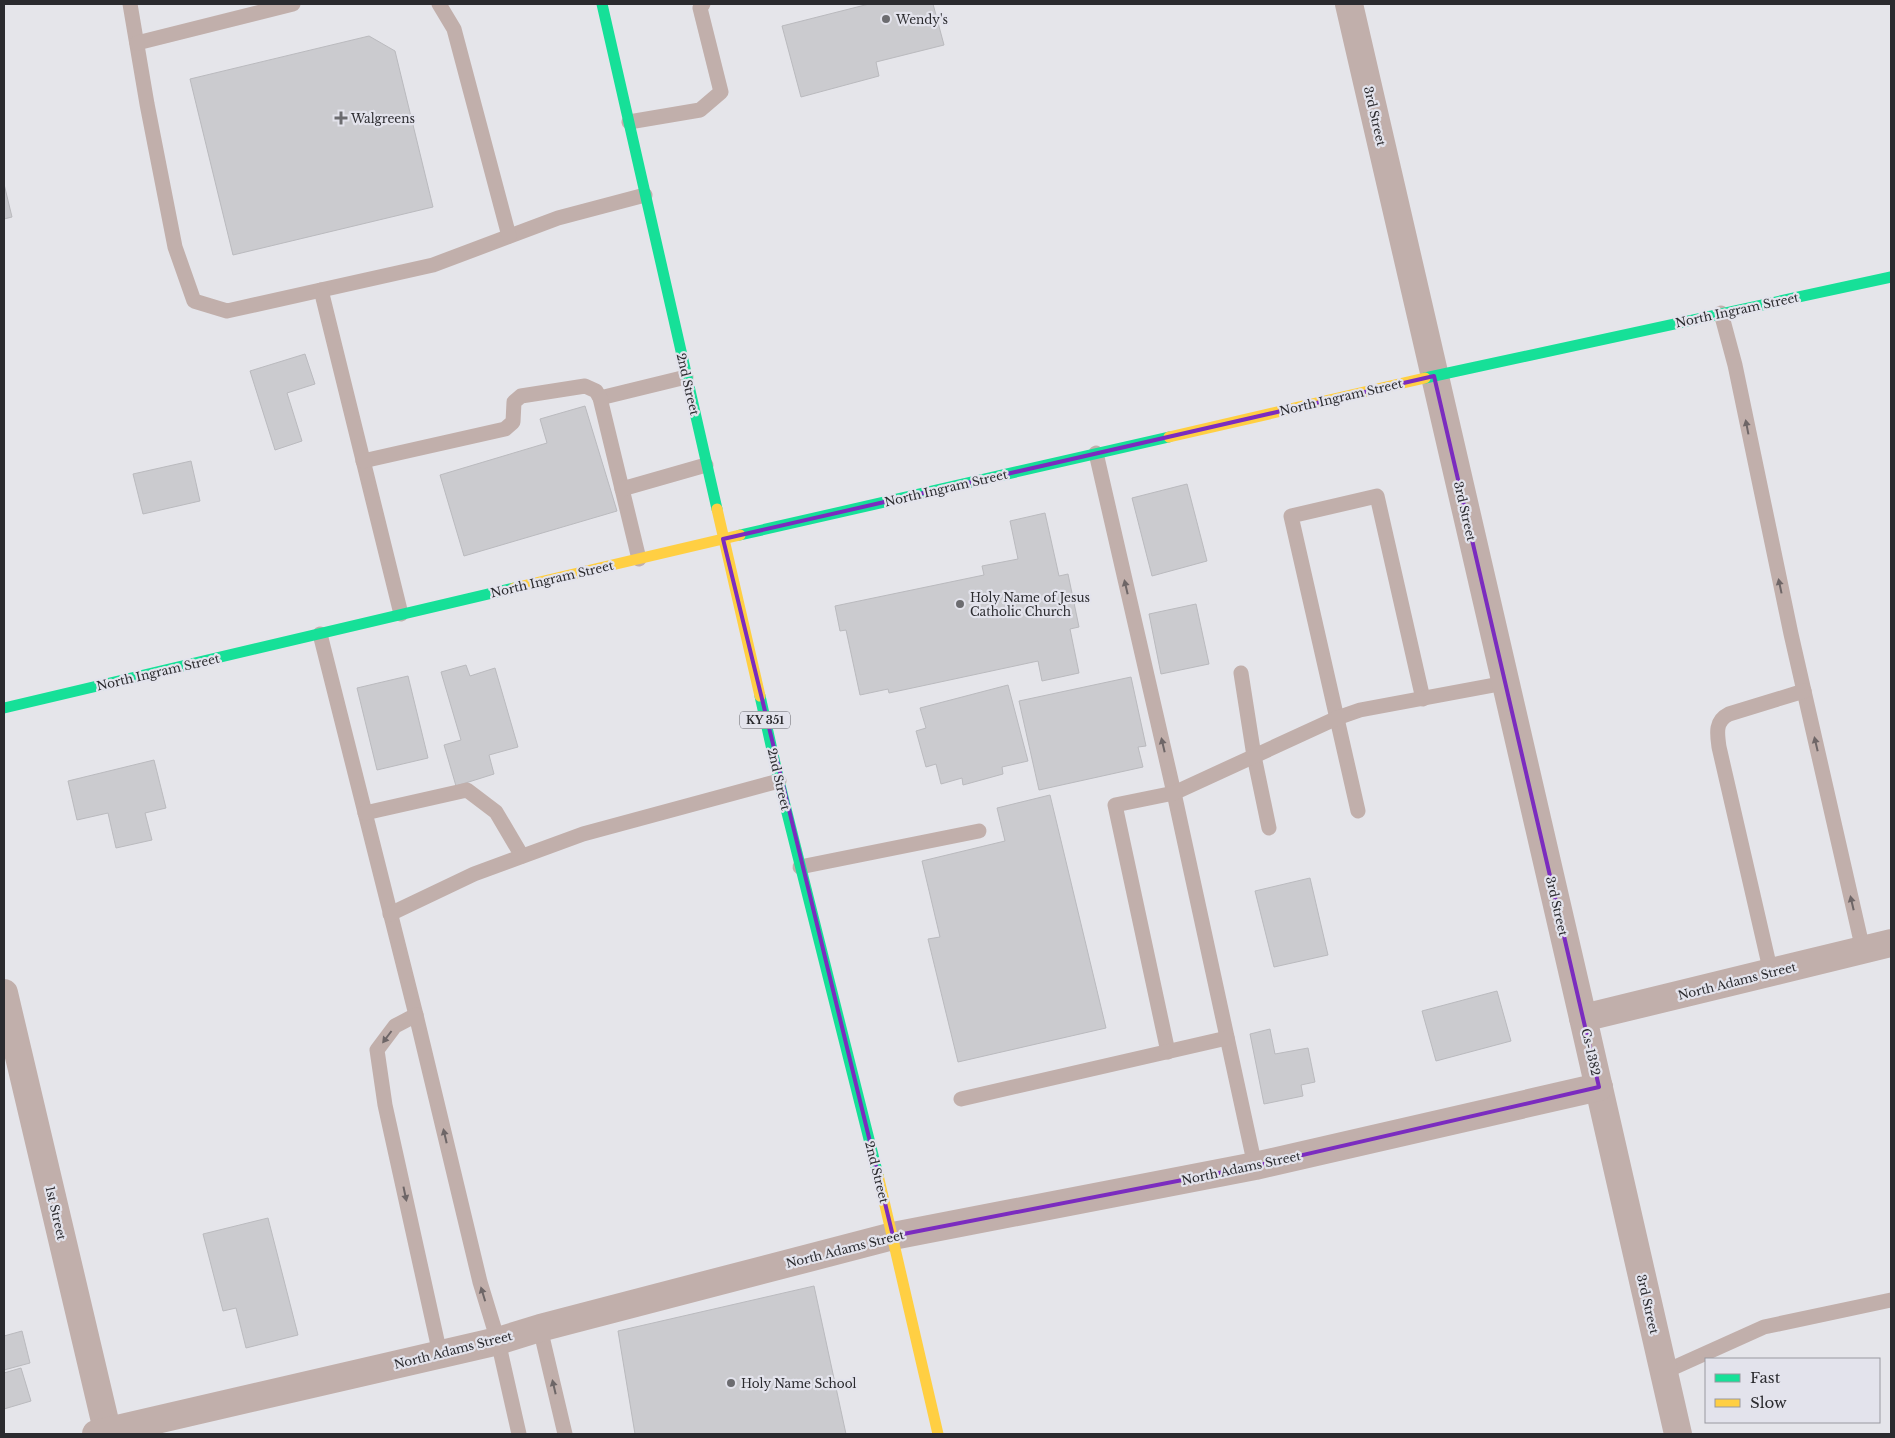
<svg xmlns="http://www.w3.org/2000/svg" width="1895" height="1438" viewBox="0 0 1895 1438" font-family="'Libre Baskerville',serif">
	<rect width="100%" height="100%" fill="#e5e5ea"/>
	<g fill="#cbcbcf" stroke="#bababe">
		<polygon points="869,4 933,4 944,45 876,62 879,76 801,97 782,26"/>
		<polygon points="369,36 395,51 433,207 233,255 190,79"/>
		<polygon points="4,184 12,217 4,219"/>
		<polygon points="305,354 315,384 287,393 302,441 275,450 250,371"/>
		<polygon points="585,406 617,511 464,556 440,475 547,443 540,419"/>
		<polygon points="191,461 200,501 143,514 133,474"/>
		<polygon points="1187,484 1207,561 1152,576 1132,498"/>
		<polygon points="1045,513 1059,576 1068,574 1079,627 1070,629 1079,673 1042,681 1038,661 889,693 888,689 860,695 846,630 840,631 835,606 984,575 982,566 1018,559 1010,521"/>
		<polygon points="1196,604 1209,664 1161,674 1149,614"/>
		<polygon points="466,665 470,676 495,668 518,747 489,755 494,774 456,786 444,745 461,740 441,672"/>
		<polygon points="408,676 428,758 377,770 357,688"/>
		<polygon points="1131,677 1146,746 1138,747 1143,767 1039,790 1019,701"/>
		<polygon points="1008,685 1028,761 1002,767 1003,774 963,785 962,778 941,784 936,764 926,767 916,731 926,728 920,708"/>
		<polygon points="154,760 166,808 145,813 152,840 116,848 108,813 77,820 68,781"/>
		<polygon points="1050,795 1106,1028 958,1062 928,939 940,937 922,861 1005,841 997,808"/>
		<polygon points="1310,878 1328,955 1274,967 1255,891"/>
		<polygon points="1497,991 1511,1041 1436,1061 1422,1011"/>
		<polygon points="1270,1029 1275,1054 1308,1048 1315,1082 1301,1085 1303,1096 1264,1104 1250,1034"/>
		<polygon points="268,1218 298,1335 246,1348 236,1308 223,1311 203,1234"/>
		<polygon points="814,1286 846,1434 635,1434 618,1331"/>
		<polygon points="22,1331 30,1363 4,1370 4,1336"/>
		<polygon points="21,1368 31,1401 4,1409 4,1373"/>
	</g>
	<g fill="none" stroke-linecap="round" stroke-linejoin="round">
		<g stroke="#c1afab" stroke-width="15">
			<polyline points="130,4 147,104 175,247 194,301 227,311 433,265 558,218 645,195"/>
			<polyline points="439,4 454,29 509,236"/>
			<polyline points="137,43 293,4"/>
			<polyline points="629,122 700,110 721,92 700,8 703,4"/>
			<polyline points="321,290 401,614"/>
			<polyline points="1721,313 1735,365 1791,634 1863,950"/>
			<polyline points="600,398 686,377"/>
			<polyline points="1096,453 1174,793 1255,1166"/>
			<polyline points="363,461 505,429 513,422 514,402 521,396 585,386 596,391 600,398 639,559"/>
			<polyline points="622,489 706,465"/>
			<polyline points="320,634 416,1015"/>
			<polyline points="1241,673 1254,756 1269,828"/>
			<polyline points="1358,811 1291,516 1377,496 1423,699"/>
			<polyline points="365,813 467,790 496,812 522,856"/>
			<polyline points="800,867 979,831"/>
			<polyline points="390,914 474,874 583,834 779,781"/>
			<path d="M1771,973l-52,-226c-2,-14 -4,-26 10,-33l75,-23"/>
			<polyline points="1168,1052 1115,805 1174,793 1337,718 1360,710 1505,683"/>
			<polyline points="961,1099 1227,1038"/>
			<polyline points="540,1328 565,1434"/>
			<polyline points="440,1354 385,1105 377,1050 395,1026 416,1015 480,1282 498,1341 519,1434"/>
			<polyline points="1664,1372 1764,1327 1891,1300"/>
		</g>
		<g stroke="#c1afab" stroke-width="28">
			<polyline points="1349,4 1583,1018 1678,1434"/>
			<polyline points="4,993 108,1434"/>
			<polyline points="1583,1018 1891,943"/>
			<polyline points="96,1434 498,1341 540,1328 893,1236 1255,1166 1599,1087"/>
		</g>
		<g stroke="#16e098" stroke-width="11">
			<polyline points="602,4 717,509"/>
			<polyline points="1425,378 1891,277"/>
			<polyline points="740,535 1169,437"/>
			<polyline points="760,696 779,781 878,1175"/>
			<polyline points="4,708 514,588"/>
		</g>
		<g stroke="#ffcf43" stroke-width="11">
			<polyline points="1169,437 1425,378"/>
			<polyline points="717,509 760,696"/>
			<polyline points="514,588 740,535"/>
			<polyline points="878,1175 938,1434"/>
		</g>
	</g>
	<defs><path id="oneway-solid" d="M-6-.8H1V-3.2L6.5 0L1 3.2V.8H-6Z" transform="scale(1.25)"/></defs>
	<g fill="#6e6667">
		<use href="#oneway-solid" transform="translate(1747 427) rotate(-101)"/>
		<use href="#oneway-solid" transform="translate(1780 586) rotate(-102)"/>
		<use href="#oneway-solid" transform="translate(1126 587) rotate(-103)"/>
		<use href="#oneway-solid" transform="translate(1816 744) rotate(-103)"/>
		<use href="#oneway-solid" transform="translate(1163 745) rotate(-103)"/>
		<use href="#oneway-solid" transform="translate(1852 903) rotate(-103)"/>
		<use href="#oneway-solid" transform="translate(387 1037) rotate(127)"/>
		<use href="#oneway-solid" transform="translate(445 1136) rotate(-103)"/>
		<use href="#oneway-solid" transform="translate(405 1194) rotate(78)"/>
		<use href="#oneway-solid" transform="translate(483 1294) rotate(-107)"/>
		<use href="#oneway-solid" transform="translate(554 1387) rotate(-103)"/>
	</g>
	<path fill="none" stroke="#7b2cbf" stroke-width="4" stroke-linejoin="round" d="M1434,376l165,711 -344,79 -362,70 -170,-697z"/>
	<g fill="#6c6c70" stroke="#e3e3ec" stroke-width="2">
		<circle cx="886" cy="19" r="5"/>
		<path d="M338.5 110.5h5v5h5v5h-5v5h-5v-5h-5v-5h5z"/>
		<circle cx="960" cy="604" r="5"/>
		<circle cx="731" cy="1383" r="5"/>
	</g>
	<g text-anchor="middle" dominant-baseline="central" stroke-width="4.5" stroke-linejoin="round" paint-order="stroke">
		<rect fill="#e3e3ec" stroke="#626268" stroke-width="1" x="740" y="711.5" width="50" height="17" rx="4"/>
		<g font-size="11" font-weight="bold" fill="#2b2b2f">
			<text x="765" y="720">KY 351</text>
		</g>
		<g font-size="12" fill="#2b2b2f" stroke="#e3e3ec" text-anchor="start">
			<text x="896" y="19">Wendy's</text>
			<text x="351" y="118">Walgreens</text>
			<text x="970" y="597">Holy Name of Jesus<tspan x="970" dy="14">Catholic Church</tspan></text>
			<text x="741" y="1383">Holy Name School</text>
		</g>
		<g font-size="12" fill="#2b2b2f" stroke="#e3e3ec">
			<text transform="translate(1375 116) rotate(77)">3rd Street</text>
			<text transform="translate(1737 310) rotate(-12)">North Ingram Street</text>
			<text transform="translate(688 384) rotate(77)">2nd Street</text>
			<text transform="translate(1341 397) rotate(-13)">North Ingram Street</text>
			<text transform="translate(946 488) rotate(-13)">North Ingram Street</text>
			<text transform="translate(1465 511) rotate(77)">3rd Street</text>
			<text transform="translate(552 579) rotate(-13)">North Ingram Street</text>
			<text transform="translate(158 672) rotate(-13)">North Ingram Street</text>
			<text transform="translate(779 779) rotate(77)">2nd Street</text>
			<text transform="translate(1557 906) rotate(77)">3rd Street</text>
			<text transform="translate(1737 981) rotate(-14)">North Adams Street</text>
			<text transform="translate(1591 1052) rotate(77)">Cs-1382</text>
			<text transform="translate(1241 1168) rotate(-12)">North Adams Street</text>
			<text transform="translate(877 1172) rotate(76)">2nd Street</text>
			<text transform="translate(56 1213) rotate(77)">1st Street</text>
			<text transform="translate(845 1249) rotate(-14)">North Adams Street</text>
			<text transform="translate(1648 1304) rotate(77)">3rd Street</text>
			<text transform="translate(453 1350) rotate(-14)">North Adams Street</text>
		</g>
	</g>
	<rect width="1895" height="1438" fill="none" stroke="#2b2b2f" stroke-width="10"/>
	<rect x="1705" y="1358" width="175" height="65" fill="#e3e3ec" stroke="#9999a0"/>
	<rect x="1715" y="1374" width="25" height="8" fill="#16e098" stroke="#9999a0"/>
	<text x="1750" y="1383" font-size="15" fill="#2b2b2f">Fast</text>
	<rect x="1715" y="1399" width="25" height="8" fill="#ffcf43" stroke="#9999a0"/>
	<text x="1750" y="1408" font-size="15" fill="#2b2b2f">Slow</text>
</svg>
